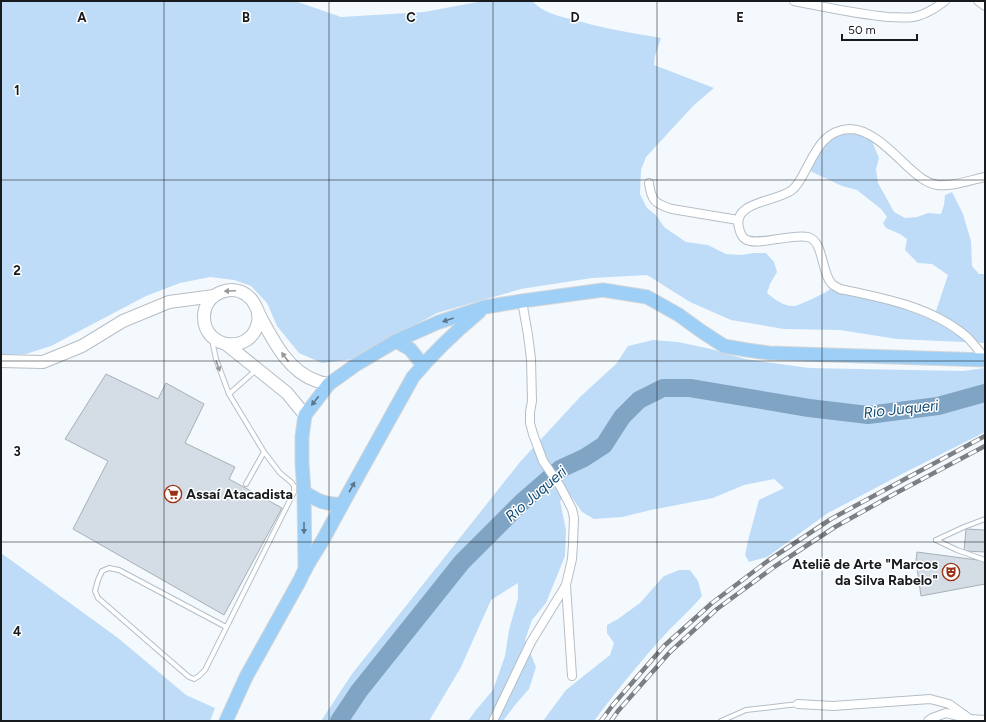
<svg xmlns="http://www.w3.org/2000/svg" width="986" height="722" viewBox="0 0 986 722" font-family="Figtree,sans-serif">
	<rect width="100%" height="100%" fill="#f4f9fe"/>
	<g fill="#bedcf7">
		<path d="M1,1h294l46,16 83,-5 59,-11h49c11,12 27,15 42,19 28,8 58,13 87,18l-6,18 -1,9 60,23 -20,17 -48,52 -5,13 -1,24 7,14 9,7 8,12 22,15 22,3 18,9 16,1 11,-2h13l8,9 3,10 -7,12 -3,9c7,6 16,13 26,13 6,0 27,-11 33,-14l4,-3 23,7 31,5 49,19 15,-45 -16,-11 -14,-1 -13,-13 2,-11 -7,-5 -14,-6 -3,-5 4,-6 -6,-8 -24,-19 -15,-4 -32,-15 6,-18 12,-15 11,-5h22l10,6 8,19 -3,11 2,14 16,29 11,6 12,-1 11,-4 13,1 3,-9 1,-10 7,-3 11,22 8,27 1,25 7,8h6v69l-88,-4 -57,-9 -56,-1 -53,-9 -41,-18 -43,-27 -55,3 -71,11 -84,24 -84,46 -31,4 -23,-10 -22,-27 -10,-23 -16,-17 -17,-6 -24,-3 -30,6 -34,13 -95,50 -25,8 -20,1 -5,-1z"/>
		<polygon points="653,340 678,342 711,349 745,359 809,368 963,371 985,368 985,432 904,473 828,513 767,557 749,562 745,555 749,537 759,500 784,488 774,479 744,485 713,498 651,510 622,517 594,519 582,512 568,492 560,501 566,530 565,556 546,603 532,620 525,640 536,667 529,689 515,705 503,721 468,721 476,710 493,690 505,656 509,630 518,598 518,583 491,600 461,667 429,721 321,721 352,674 520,462 580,397 616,364 628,346"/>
		<polygon points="1,553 118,638 186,695 215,708 210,721 1,721"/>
		<path d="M679,570h11l8,11 4,15c-10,12 -21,22 -32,33 -27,29 -52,60 -76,92h-51l23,-31 44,-35 4,-12 -7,-10v-8l11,-6 22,-16 24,-27z"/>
	</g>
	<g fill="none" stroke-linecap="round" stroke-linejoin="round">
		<polyline stroke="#80a4c4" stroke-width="18" points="339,721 359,691 462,562 522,502 560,469 584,458 604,445 622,417 639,400 663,388 690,388 809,408 868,415 938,406 985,393"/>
	</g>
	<g fill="#d4dde5" stroke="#a7b0b7">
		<polygon points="106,374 158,399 166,383 204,404 185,443 235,467 229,479 282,508 224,615 73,529 108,461 65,439"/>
		<polygon points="966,529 985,530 985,552 964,551"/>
		<polygon points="917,552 985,561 985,584 921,596 916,561"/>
	</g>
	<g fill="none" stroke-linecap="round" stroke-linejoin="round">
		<defs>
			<g id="lane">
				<polyline points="212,340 216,359 229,394 264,452 246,484"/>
				<polyline points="229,394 256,370"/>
				<polyline points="936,540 964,527 985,519"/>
				<polyline points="936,540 957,550 985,560"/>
				<polyline points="226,627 119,570 109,568 102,571 98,580 95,591 98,598 189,677 194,679 199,676 205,670 294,492 294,486 291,482 280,473 264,452"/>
				<polyline points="721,721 746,710 798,704"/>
			</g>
			<g id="street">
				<path d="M794,1c31,6 62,13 94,16 10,0 21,2 30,-1 10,-3 19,-9 27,-15"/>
				<polyline points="978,1 985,6"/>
				<path d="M985,177c-15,3 -32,10 -48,8 -12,-2 -21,-11 -30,-19 -15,-14 -36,-37 -57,-37 -27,1 -35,24 -46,44 -3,6 -6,12 -12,17 -15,12 -60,11 -53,38 1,4 3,9 6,11 12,8 47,-6 63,-2 16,4 13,36 24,47 2,2 5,3 8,5 44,9 92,18 127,48 6,6 12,14 18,21"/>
				<path d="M649,183c2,17 6,21 23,26l66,11"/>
				<polyline points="566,585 572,676"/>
				<polyline points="798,704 833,706 930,699 949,704 970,719"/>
				<polyline points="493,721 531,642 566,585 572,559 573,544 574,518 572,509 560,486 543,461 533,434 530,423 530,412 532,401 531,359 528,335 522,301"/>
				<polyline points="928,721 932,718 946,713 970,719 985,720"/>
			</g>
			<g id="secondary">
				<path d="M258,312c0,3 1,7 0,10 -6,33 -55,28 -54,-6 1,-23 29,-34 45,-19 7,6 8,14 12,21 13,24 28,54 56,63 4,2 8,2 12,3"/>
				<polyline points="226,344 287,393 305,415"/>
				<polyline points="1,361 43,362 82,346 123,321 169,302 214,296"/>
			</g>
			<g id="primary">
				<polyline points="396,341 410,349 423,365"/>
				<path d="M304,492c14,9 22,13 38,12"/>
				<polyline points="305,570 304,492 302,463 302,437 305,415 329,384 357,364 396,341 439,322 485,307 522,301 603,290 647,297 679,315 701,331 724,346 747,350 769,353 985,360"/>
				<path d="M226,721l20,-44 54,-97c6,-15 16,-28 24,-42 29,-54 59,-107 89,-161 20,-24 42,-45 66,-65"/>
			</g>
		</defs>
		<use href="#lane" stroke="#b5bec6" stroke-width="6"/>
		<use href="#street" stroke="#b5bec6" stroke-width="10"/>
		<use href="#secondary" stroke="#b5bec6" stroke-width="14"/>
		<use href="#primary" stroke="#d5d6d6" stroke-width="15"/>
		<use href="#lane" stroke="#fff" stroke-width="4"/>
		<use href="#street" stroke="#fff" stroke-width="8"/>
		<use href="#secondary" stroke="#fff" stroke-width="12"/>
		<use href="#primary" stroke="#9ecff7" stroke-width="13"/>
		<defs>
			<g id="rail">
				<polyline points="601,721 612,706 664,646 712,603 769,560 831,519 892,486 985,436"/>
				<polyline points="611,721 618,711 670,652 717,609 774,567 835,527 896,493 985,446"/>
			</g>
		</defs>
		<use href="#rail" stroke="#7c8084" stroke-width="4.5"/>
		<use href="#rail" stroke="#fff" stroke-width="3" stroke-dasharray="9" stroke-linecap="butt"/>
	</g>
	<defs><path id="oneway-solid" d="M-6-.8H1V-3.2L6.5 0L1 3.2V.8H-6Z"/></defs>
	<g fill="#979899">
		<use href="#oneway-solid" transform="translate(230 291) rotate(178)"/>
		<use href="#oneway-solid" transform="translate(285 357) rotate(-127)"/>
		<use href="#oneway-solid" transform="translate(218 366) rotate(70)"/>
	</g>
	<g fill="#5b758a">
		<use href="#oneway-solid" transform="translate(448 320) rotate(161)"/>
		<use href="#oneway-solid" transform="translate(315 401) rotate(128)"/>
		<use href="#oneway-solid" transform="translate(352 487) rotate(-61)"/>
		<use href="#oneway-solid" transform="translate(304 528) rotate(90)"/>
	</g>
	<path fill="none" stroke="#181b1d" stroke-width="1" stroke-opacity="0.55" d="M164,1v720M329,1v720M493,1v720M657,1v720M822,1v720M1,180h984M1,361h984M1,542h984"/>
	<defs>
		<symbol id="supermarket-ring" viewBox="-11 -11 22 22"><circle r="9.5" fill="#fff" stroke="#9b3317" stroke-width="1.5"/><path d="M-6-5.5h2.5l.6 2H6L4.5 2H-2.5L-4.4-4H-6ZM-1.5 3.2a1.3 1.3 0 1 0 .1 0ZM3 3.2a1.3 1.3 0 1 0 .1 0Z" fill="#9b3317"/></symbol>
		<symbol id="theatre-ring" viewBox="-11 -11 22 22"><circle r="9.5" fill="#fff" stroke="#9b3317" stroke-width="1.5"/><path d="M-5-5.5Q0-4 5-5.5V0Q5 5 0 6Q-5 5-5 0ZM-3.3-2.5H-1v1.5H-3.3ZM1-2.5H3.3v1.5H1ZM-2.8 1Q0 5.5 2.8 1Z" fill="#9b3317"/></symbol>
	</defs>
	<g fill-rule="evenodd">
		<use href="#supermarket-ring" x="163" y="484" width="20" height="20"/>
		<use href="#theatre-ring" x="941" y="562" width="20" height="20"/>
	</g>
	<g text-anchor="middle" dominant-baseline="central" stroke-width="3" stroke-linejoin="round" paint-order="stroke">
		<g font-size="14" font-weight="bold" fill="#181b1d" stroke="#fff" text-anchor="start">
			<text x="186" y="494">Assaí Atacadista</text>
			<text x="938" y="564" text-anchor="end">Ateliê de Arte "Marcos<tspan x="938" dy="16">da Silva Rabelo"</tspan></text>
		</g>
		<g font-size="15" font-style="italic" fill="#104b75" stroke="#fff">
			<text transform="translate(901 409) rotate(-6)">Rio Juqueri</text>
			<text transform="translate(536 494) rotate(-41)">Rio Juqueri</text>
		</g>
	</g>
	<g font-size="13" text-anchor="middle" font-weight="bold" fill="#181b1d" stroke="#fff" stroke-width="3" stroke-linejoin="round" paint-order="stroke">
		<text x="82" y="22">A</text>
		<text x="246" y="22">B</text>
		<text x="411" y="22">C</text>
		<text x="575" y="22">D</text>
		<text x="740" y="22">E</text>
		<text x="17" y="95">1</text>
		<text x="17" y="275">2</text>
		<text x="17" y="456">3</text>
		<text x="17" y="636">4</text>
	</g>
	<rect width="986" height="722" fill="none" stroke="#181b1d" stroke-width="4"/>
	<path d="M842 34v6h75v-6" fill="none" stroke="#181b1d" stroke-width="2"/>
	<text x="848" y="34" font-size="12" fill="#181b1d" stroke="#ffffff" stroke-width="3" paint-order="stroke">50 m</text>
</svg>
